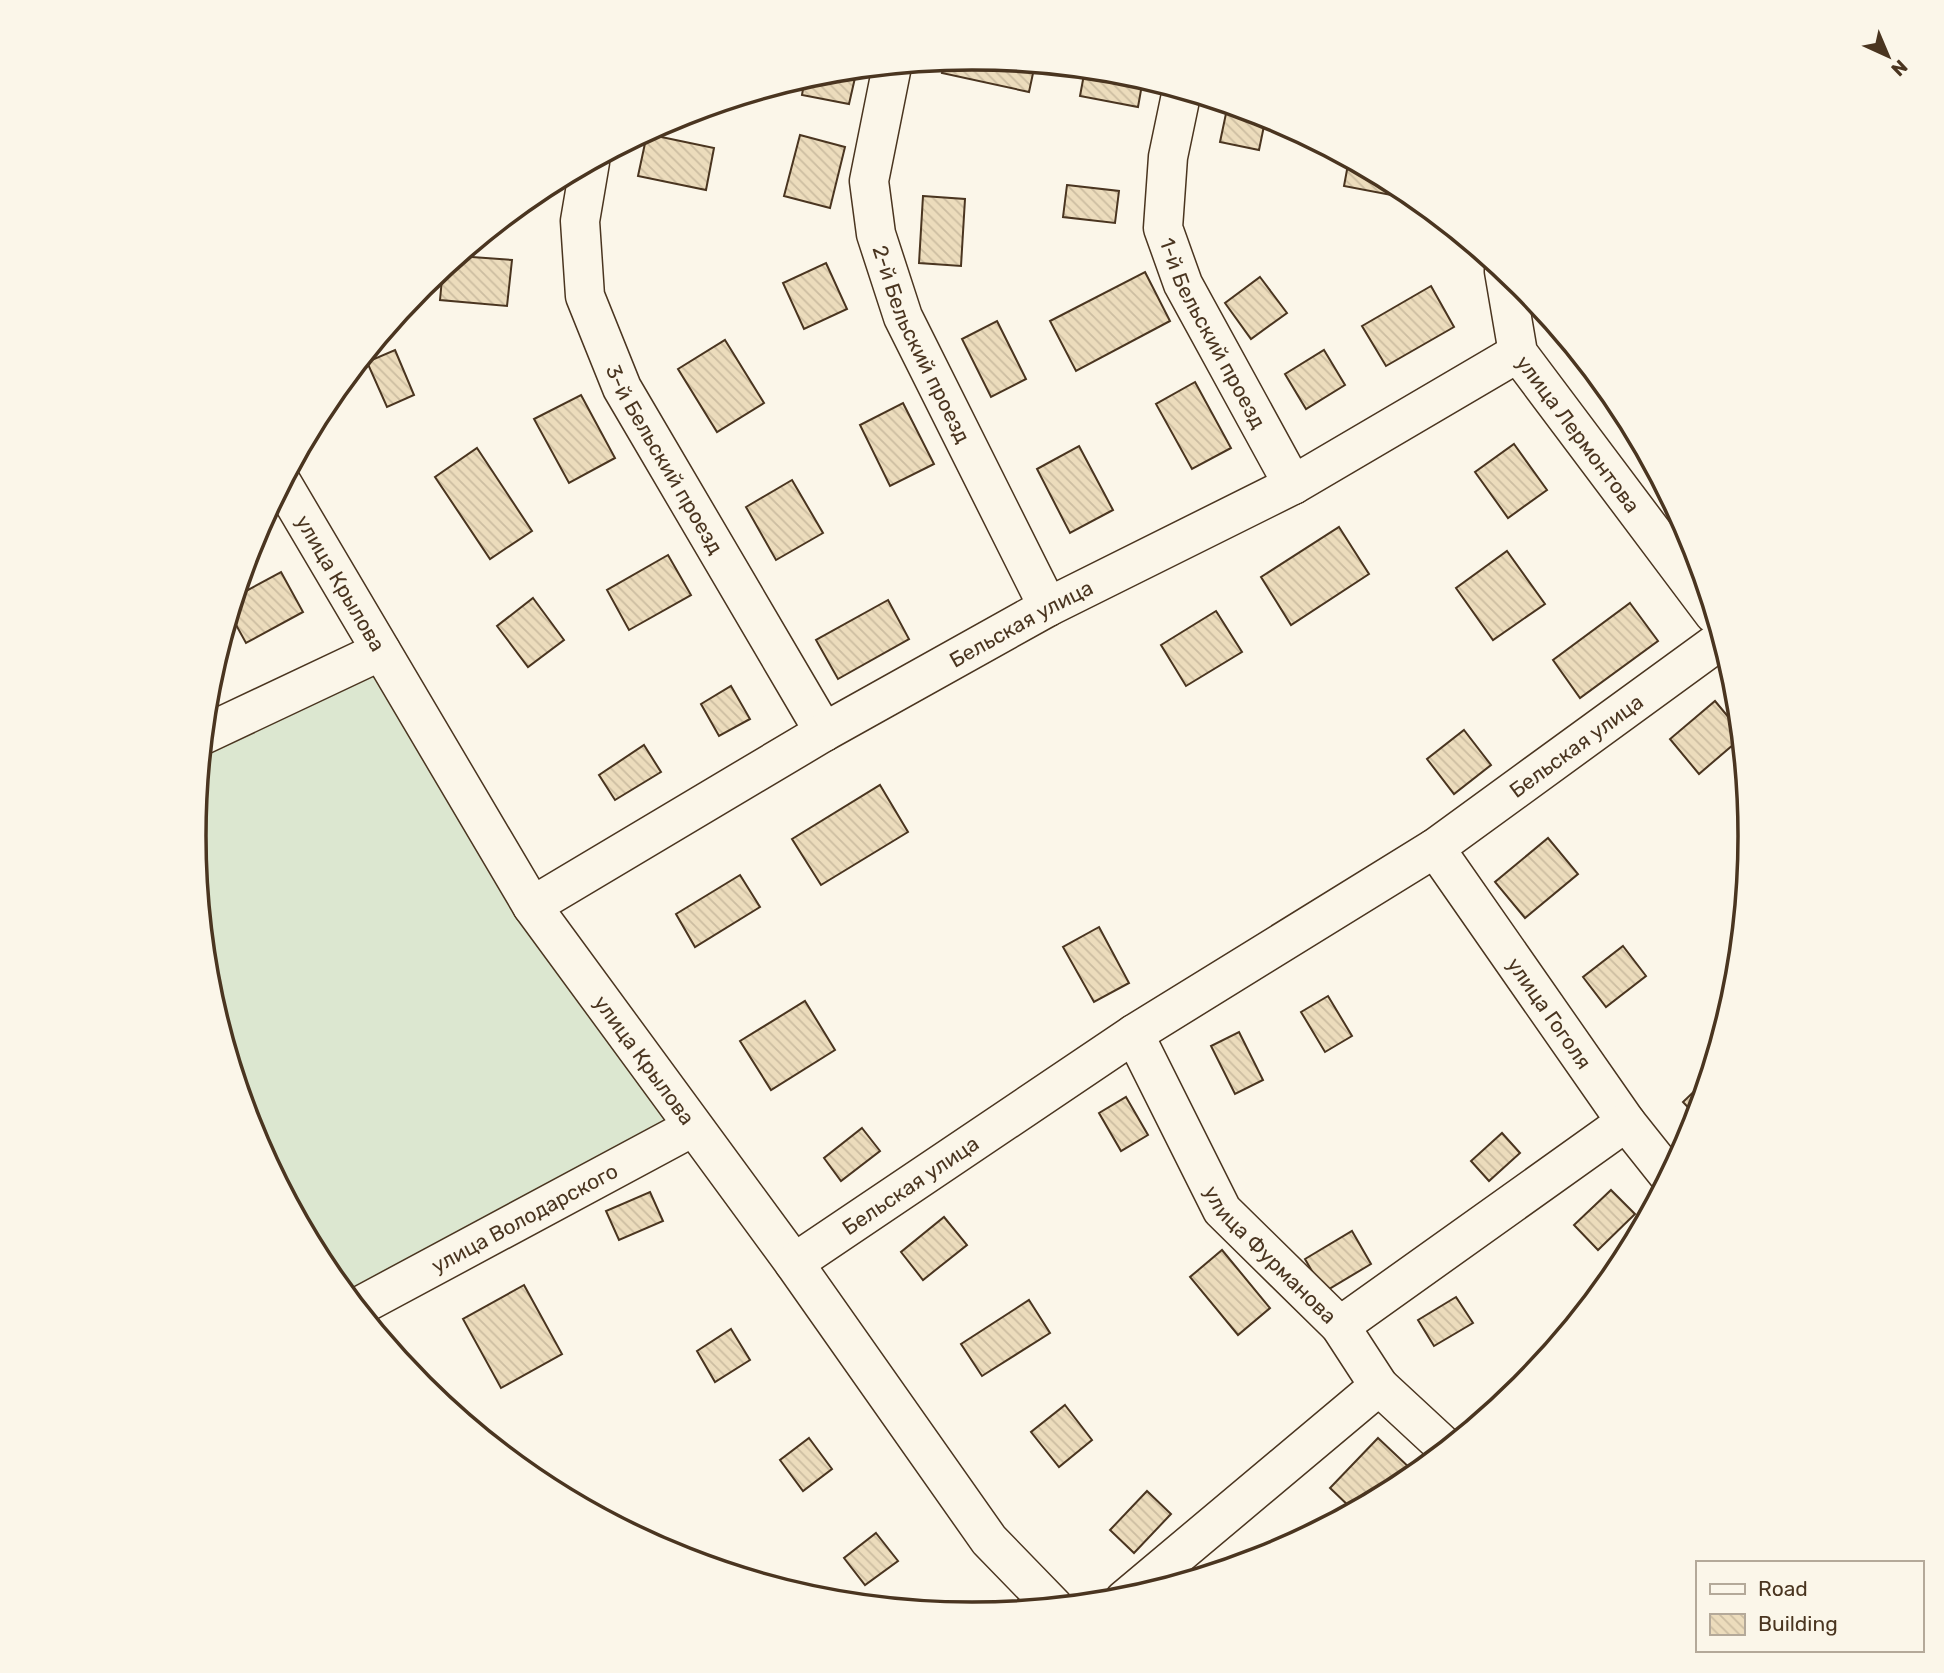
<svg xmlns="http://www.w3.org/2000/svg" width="1944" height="1673" viewBox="0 0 1944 1673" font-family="Rubik,sans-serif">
	<defs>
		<pattern id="building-back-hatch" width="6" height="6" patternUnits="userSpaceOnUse" patternTransform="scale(1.75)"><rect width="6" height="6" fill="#ecdcbc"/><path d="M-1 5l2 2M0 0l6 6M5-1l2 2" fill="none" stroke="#ccbda1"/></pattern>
	</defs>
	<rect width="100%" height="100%" fill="#fbf6e9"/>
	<polygon fill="#dce7d0" stroke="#887966" stroke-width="2" points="381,651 693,1127 356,1308 324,1269 252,1134 208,988 193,836 203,735"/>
	<g fill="url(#building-back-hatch)" stroke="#4a3520" stroke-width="2">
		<polygon points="972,58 1035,64 1029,92 942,73 945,60"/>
		<polygon points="857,69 849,104 802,95 805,77"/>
		<polygon points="1085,69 1124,73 1143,79 1138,107 1080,96"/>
		<polygon points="1228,104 1270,117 1281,124 1265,121 1259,150 1220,142"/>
		<polygon points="647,134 714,148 706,190 638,176"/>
		<polygon points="800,135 845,147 830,208 784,196"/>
		<polygon points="1349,159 1405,189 1407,198 1344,186"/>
		<polygon points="1067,185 1119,191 1115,223 1063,217"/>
		<polygon points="923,196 965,199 961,266 919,263"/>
		<polygon points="458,256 512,260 507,306 440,300 443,268"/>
		<polygon points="826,263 847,309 804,329 783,283"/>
		<polygon points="1145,272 1170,321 1076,371 1050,321"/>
		<polygon points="1260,277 1287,313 1251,339 1225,303"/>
		<polygon points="1431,286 1454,327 1386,366 1362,326"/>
		<polygon points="997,321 1026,379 991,397 962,339"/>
		<polygon points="725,340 764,403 717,432 678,369"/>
		<polygon points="395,350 414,395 387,407 367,362"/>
		<polygon points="1324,350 1345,385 1306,409 1285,374"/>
		<polygon points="1195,382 1231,448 1192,469 1156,404"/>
		<polygon points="581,395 615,458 569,483 534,419"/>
		<polygon points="903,403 934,464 890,486 860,425"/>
		<polygon points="1514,444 1547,490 1508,518 1475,472"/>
		<polygon points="1079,446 1113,510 1070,533 1037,469"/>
		<polygon points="477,448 532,531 490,559 435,477"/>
		<polygon points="792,480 823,533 776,560 746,507"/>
		<polygon points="1339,527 1369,574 1291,625 1261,577"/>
		<polygon points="1507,551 1545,604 1493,640 1456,588"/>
		<polygon points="668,555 691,595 629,630 607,590"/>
		<polygon points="281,572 303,612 246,643 230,614 235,597"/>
		<polygon points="533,598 564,640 528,667 497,626"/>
		<polygon points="888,600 909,639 838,679 816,640"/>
		<polygon points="1630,603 1658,641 1580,698 1553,660"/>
		<polygon points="1216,611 1242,652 1186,686 1161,645"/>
		<polygon points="731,686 750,719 719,736 701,704"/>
		<polygon points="1715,701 1740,731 1741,738 1699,774 1670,739"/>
		<polygon points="1464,730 1491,765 1454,794 1427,759"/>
		<polygon points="644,745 661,772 615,800 599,775"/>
		<polygon points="880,785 908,832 821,885 792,839"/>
		<polygon points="1548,838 1578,874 1525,918 1495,882"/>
		<polygon points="1750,844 1748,862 1740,852"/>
		<polygon points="740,875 760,907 695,947 676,914"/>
		<polygon points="1099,927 1129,983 1094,1002 1063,947"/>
		<polygon points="1623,946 1646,976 1606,1007 1583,977"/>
		<polygon points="1328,996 1352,1036 1325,1052 1301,1012"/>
		<polygon points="805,1001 835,1050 771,1090 740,1041"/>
		<polygon points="1239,1032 1263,1080 1235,1094 1211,1046"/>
		<polygon points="1709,1077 1697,1117 1683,1102"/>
		<polygon points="1126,1097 1148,1135 1121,1151 1099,1113"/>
		<polygon points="862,1128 880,1151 841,1181 824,1158"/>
		<polygon points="1502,1133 1520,1153 1489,1181 1471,1161"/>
		<polygon points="1611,1190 1635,1214 1598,1250 1574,1225"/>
		<polygon points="650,1192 663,1221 619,1240 606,1211"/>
		<polygon points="944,1217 967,1245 923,1280 901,1252"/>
		<polygon points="1352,1231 1371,1264 1324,1292 1305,1259"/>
		<polygon points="1222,1250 1270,1308 1238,1335 1190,1277"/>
		<polygon points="524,1285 562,1354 501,1388 463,1319"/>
		<polygon points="1456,1297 1473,1323 1434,1346 1418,1320"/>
		<polygon points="1029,1300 1050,1333 982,1376 961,1344"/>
		<polygon points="731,1329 750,1360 715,1382 697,1351"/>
		<polygon points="1065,1405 1092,1440 1059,1467 1031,1432"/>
		<polygon points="809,1438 832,1469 803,1491 780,1460"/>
		<polygon points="1378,1438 1413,1471 1396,1489 1354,1511 1330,1488"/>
		<polygon points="1147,1491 1171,1514 1134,1553 1110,1530"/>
		<polygon points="876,1533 898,1561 865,1585 844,1558"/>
	</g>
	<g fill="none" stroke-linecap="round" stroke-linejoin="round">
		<defs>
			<g id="minor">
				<path id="s1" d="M892,66l-23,115 7,53 27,83 145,290"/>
				<path id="s2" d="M1182,90l-14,67 -5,71 20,56 110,201"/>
				<path id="s3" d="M590,162l-10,59 5,75 37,92 202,344"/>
				<path id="s4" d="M1504,271l14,82 196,261"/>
				<path id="s5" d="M282,483l250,423 262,357 195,277 65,67"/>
				<polyline points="203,735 381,651"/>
				<path id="s6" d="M1435,848l191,274 43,54"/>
				<path id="s7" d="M532,906l292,-174 224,-125 245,-122 225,-132"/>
				<path id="s8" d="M1134,1034l88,176 118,116 39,60 68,63"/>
				<path id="s9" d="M794,1263l340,-229 301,-186 287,-209"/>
				<path id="s10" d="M356,1308l337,-181"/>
				<polyline points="1340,1326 1626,1122"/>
				<polyline points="1124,1600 1379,1386"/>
			</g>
		</defs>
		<use href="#minor" stroke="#4a3520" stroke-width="41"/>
		<use href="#minor" stroke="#fbf6e9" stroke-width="38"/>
	</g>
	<g text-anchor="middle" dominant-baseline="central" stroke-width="5" stroke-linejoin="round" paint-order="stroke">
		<g font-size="21" fill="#4a3520" stroke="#fbf6e9">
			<text stroke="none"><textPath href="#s2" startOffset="256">1-й Бельский проезд</textPath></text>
			<text stroke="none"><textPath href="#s1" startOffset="290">2-й Бельский проезд</textPath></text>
			<text stroke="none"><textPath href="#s4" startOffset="184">улица Лермонтова</textPath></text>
			<text stroke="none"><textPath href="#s3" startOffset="317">3-й Бельский проезд</textPath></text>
			<text stroke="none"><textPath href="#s5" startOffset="116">улица Крылова</textPath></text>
			<text stroke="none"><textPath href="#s7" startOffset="565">Бельская улица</textPath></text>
			<text stroke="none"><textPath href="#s9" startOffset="938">Бельская улица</textPath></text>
			<text stroke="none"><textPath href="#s6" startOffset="201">улица Гоголя</textPath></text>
			<text stroke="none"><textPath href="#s5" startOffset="682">улица Крылова</textPath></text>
			<text stroke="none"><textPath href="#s9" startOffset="140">Бельская улица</textPath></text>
			<text stroke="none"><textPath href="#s10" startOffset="191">улица Володарского</textPath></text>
			<text stroke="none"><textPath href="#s8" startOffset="262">улица Фурманова</textPath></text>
		</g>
	</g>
	<path d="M0 0H1944V1673H0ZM206 836a766 766 0 1 1 1532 0a766 766 0 1 1-1532 0Z" fill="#fbf6e9" fill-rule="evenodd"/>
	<path fill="none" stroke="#4a3520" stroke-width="3.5" d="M206 836a766 766 0 1 1 1532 0a766 766 0 1 1-1532 0Z"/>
	<rect x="1696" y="1561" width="228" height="91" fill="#fbf6e9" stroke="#b4a999" stroke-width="2"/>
	<rect x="1710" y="1584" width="35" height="10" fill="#fbf6e9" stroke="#b4a999" stroke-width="2"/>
	<text x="1758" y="1596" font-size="21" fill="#4a3520">Road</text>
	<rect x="1710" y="1614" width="35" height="21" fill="url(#building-back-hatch)" stroke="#b4a999" stroke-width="2"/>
	<text x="1758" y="1631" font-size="21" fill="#4a3520">Building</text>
	<g transform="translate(1888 56) rotate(136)" stroke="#fbf6e9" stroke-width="5" paint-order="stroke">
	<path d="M0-5L12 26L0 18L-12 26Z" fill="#4a3520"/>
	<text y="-10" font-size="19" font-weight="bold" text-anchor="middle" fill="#4a3520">N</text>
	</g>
</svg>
